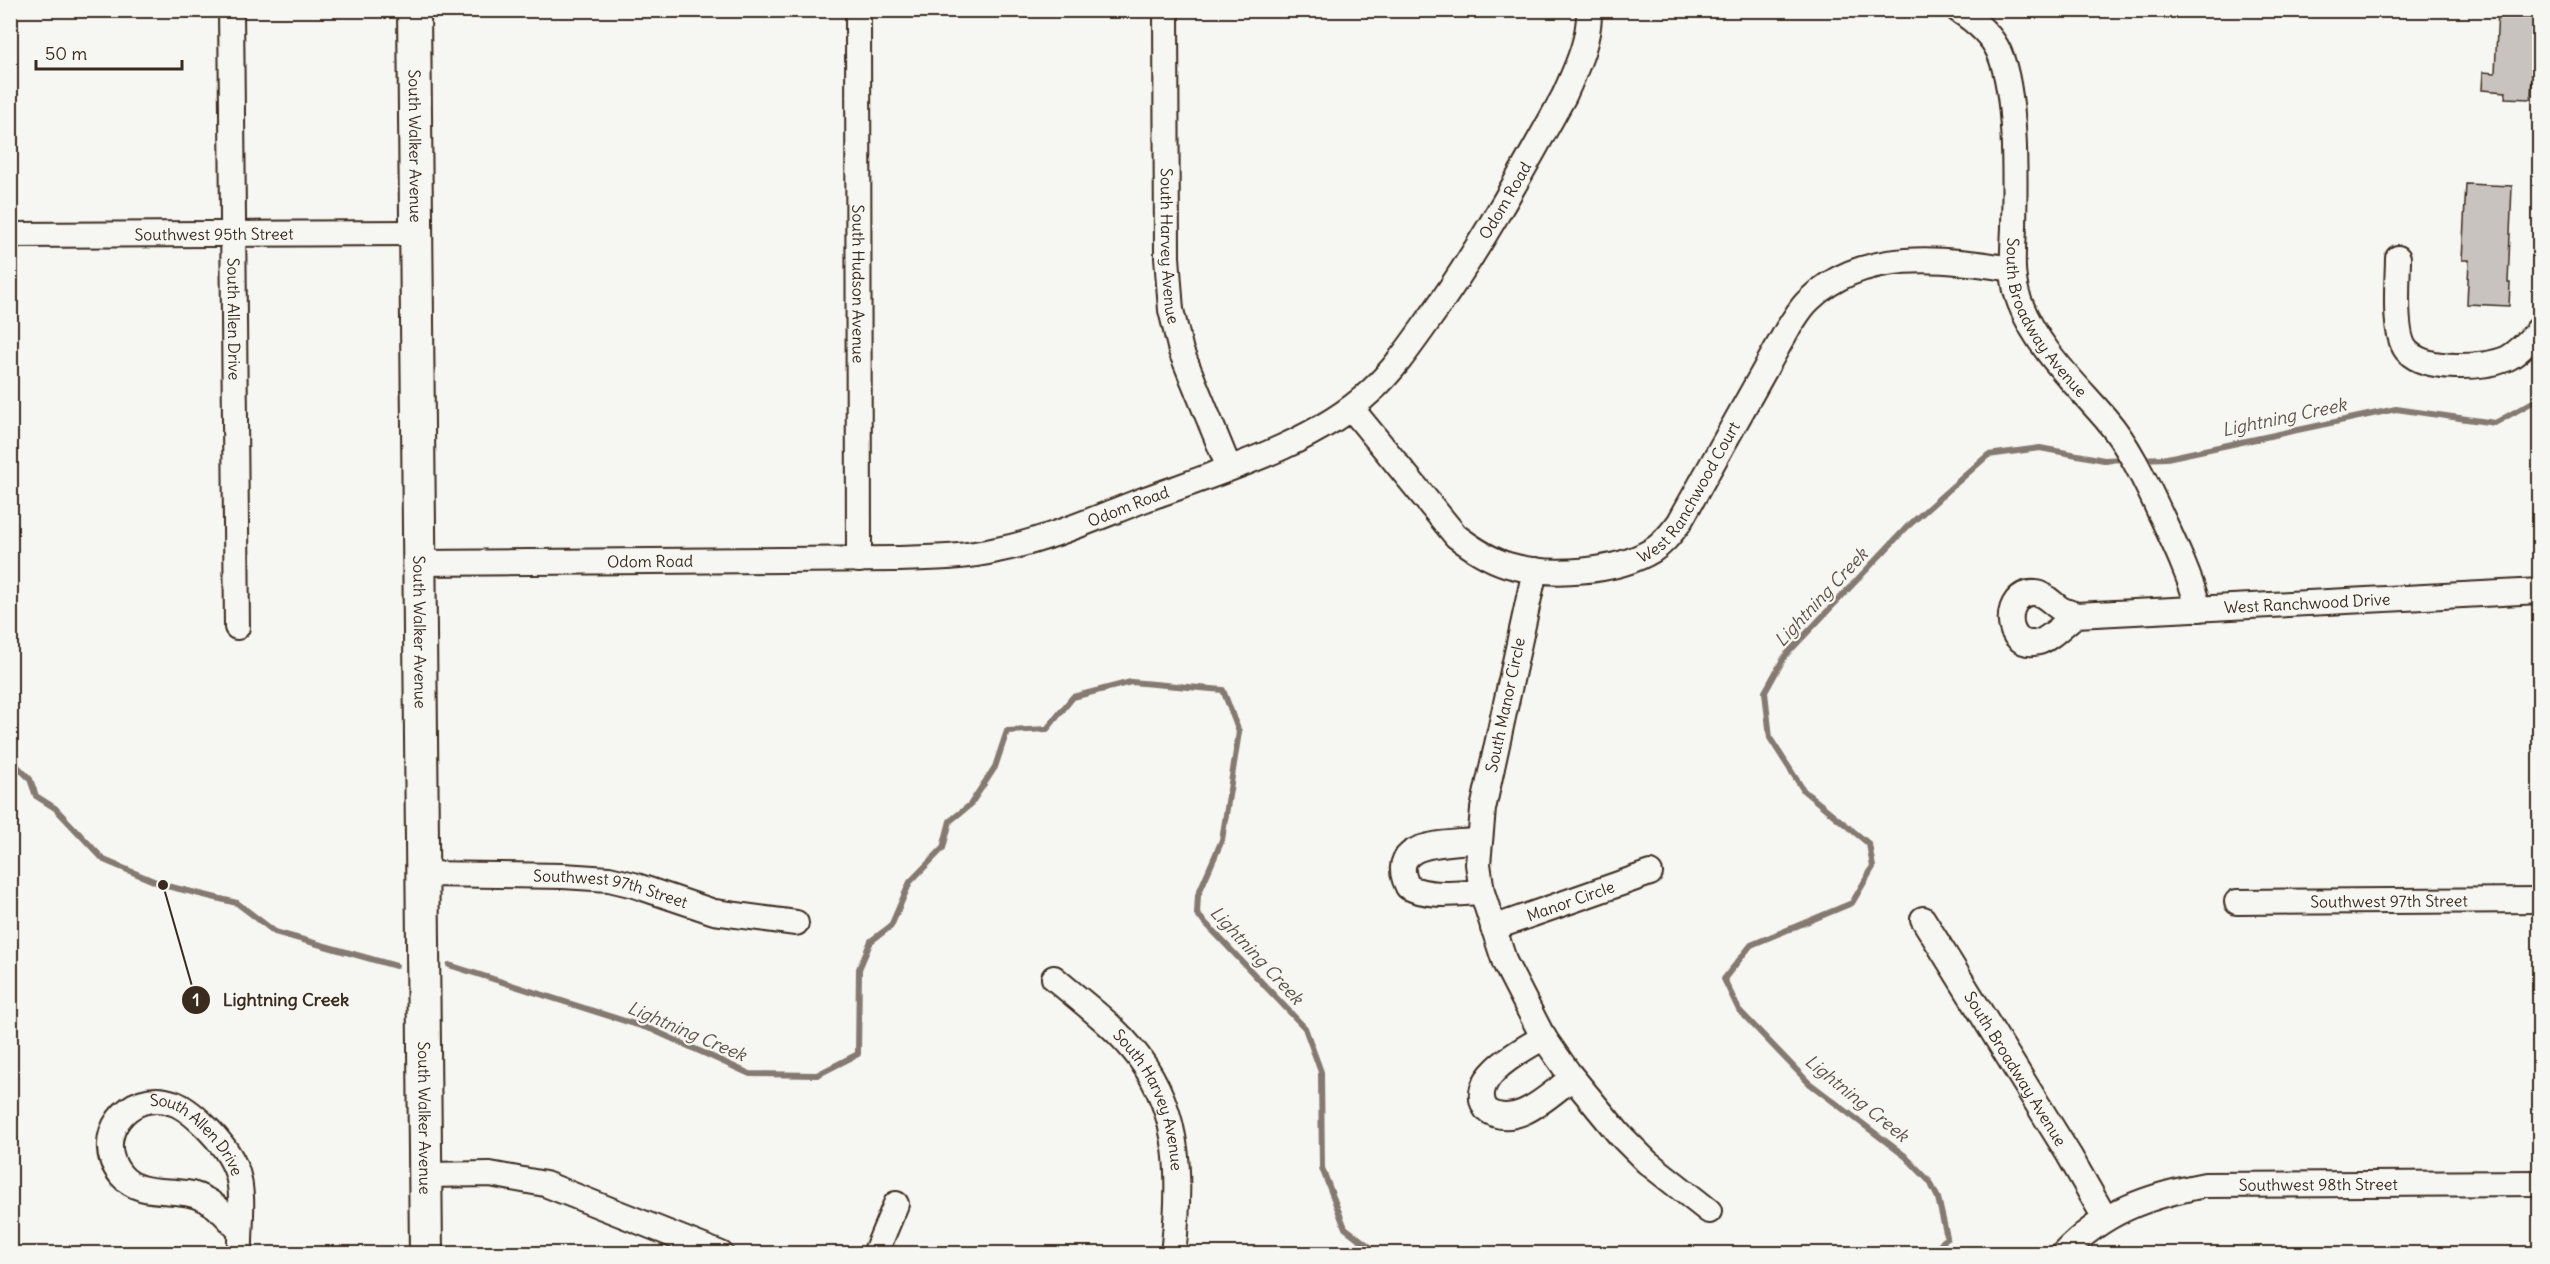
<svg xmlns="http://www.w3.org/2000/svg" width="2550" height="1264" viewBox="0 0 2550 1264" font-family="Delius,sans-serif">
	<rect width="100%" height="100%" fill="#f6f6f2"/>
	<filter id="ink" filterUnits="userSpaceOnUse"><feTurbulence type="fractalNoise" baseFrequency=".0167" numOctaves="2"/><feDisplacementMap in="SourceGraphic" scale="12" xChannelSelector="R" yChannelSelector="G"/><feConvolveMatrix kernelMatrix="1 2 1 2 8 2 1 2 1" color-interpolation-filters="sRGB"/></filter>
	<g filter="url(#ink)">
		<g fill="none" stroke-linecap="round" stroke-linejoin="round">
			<g stroke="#857a71" stroke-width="6">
				<polyline points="2139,459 2167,458 2396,409 2495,423 2540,398"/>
				<polyline points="10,763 16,765 30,779 36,796 55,808 104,860 163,885 237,903 275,932 396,966"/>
				<polyline points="449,965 653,1030 750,1074 817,1075 858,1054 859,969 871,941 891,926 910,882 943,848 950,821 970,805 995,767 1007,731 1047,729 1073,697 1131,682 1223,690 1239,732 1222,840 1198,895 1197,914 1305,1028 1321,1072 1322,1168 1345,1228 1379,1254"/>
				<polyline points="1933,1254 1947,1237 1938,1198 1930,1182 1905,1156 1809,1083 1739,1010 1724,979 1751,945 1852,903 1873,867 1869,844 1804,791 1770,738 1765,692 1785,656 1907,527 1988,455 2040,448 2104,460 2126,459"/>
			</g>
		</g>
		<g fill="#c8c3be" stroke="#3b2a1e" stroke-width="1.5">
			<polygon points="2498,10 2540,10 2540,36 2534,36 2531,99 2505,98 2506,92 2482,90 2483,72 2495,73"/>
			<polygon points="2466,184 2512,186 2508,283 2510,283 2509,306 2467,304 2469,260 2462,260"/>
		</g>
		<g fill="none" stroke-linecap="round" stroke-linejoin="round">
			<defs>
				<g id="minor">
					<path id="s1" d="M231,10l6,617"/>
					<path id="s2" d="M858,10l1,550"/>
					<path id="s3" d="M1166,10l1,247 4,53 10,41 48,117"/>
					<path id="s4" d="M1958,10c17,11 33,24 41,42 18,41 16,129 15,175 -1,26 -4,51 6,76 18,46 54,79 86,116 24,28 40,64 56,98 14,30 28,60 37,92"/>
					<path id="s5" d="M10,235l406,-2"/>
					<path d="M2398,258c0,22 -6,79 10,94 19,19 75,16 98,7 13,-6 24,-20 34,-31"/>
					<path id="s6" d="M1352,409l104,127c16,12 32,23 52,29 41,12 108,8 145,-15 11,-7 18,-17 26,-27l108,-193c7,-10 13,-22 22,-30 53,-52 136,-42 203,-31"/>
					<path id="s7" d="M420,563l474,-4c34,-1 69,-1 103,-9 50,-10 99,-32 146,-50 73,-27 171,-55 228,-109 22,-20 40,-46 57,-70 51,-71 94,-149 136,-225 12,-27 26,-56 25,-86"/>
					<polyline points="1535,570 1483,809 1478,864 1482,892 1505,963 1542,1035 1568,1072 1619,1134 1647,1162 1709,1211"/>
					<path id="s8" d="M2076,615c-10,7 -26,24 -37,27 -37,10 -37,-52 -4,-49 11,1 19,13 28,17 4,2 9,3 13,5l464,-24"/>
					<path d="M1478,840c-28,5 -94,-1 -70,47 23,11 50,6 74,5"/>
					<path id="s9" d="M423,874l140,2 46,3 25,6 80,27 82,11"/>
					<path id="s10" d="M2237,902l303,-2"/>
					<path id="s11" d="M1923,919l146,236 36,63"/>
					<path id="s12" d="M1493,928l157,-55"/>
					<path id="s13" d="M1054,978c29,25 61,48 84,78 45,60 43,128 35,198"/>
					<path d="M1544,1037c-22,13 -78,41 -58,72 28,23 64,-15 86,-31"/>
					<polyline points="426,1175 490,1174 545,1184 721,1254"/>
					<path id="s14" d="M240,1231c-11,-12 -22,-26 -38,-33 -25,-13 -60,2 -81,-23 -31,-37 8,-88 52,-72 12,4 24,15 33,24 13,13 25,27 31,45 8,26 2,55 3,82"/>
					<polyline points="875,1254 896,1204"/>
					<path id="s15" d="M2063,1254c41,-43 85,-58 142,-69l335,-2"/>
				</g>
				<g id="major">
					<path id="s16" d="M414,10l12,1244"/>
				</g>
			</defs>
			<use href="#minor" stroke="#3b2a1e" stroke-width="28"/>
			<use href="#major" stroke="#3b2a1e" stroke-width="36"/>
			<use href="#minor" stroke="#f6f6f2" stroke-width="24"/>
			<use href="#major" stroke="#f6f6f2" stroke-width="32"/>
		</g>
	</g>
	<g text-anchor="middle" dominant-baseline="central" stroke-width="4.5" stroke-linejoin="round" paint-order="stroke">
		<g font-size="16" fill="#3b2a1e" stroke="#f6f6f2">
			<text stroke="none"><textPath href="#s16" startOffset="136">South Walker Avenue</textPath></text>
			<text stroke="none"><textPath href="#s7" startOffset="1220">Odom Road</textPath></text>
			<text stroke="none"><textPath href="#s5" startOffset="204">Southwest 95th Street</textPath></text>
			<text stroke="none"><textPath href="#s3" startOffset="236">South Harvey Avenue</textPath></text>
			<text stroke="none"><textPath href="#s2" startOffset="274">South Hudson Avenue</textPath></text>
			<text stroke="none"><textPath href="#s4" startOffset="336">South Broadway Avenue</textPath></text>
			<text stroke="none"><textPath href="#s1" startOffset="309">South Allen Drive</textPath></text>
			<text stroke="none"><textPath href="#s6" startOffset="441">West Ranchwood Court</textPath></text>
			<text stroke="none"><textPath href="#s7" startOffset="716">Odom Road</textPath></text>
			<text stroke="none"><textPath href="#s7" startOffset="230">Odom Road</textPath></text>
			<text stroke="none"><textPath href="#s8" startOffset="408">West Ranchwood Drive</textPath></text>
			<text stroke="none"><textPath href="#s16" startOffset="622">South Walker Avenue</textPath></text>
			<text transform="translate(1505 705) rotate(-78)">South Manor Circle</text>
			<text stroke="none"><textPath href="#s9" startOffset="189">Southwest 97th Street</textPath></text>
			<text stroke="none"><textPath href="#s10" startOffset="152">Southwest 97th Street</textPath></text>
			<text stroke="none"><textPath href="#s12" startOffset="82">Manor Circle</textPath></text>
			<text stroke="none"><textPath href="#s11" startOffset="176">South Broadway Avenue</textPath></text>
			<text stroke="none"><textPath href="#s13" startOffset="160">South Harvey Avenue</textPath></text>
			<text stroke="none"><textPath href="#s16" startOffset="1108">South Walker Avenue</textPath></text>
			<text stroke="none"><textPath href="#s14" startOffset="296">South Allen Drive</textPath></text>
			<text stroke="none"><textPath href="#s15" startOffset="274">Southwest 98th Street</textPath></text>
		</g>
		<g font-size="18" font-style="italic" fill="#605248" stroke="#f6f6f2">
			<text transform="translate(2284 417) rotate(-12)">Lightning Creek</text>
			<text transform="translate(1821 597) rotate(-47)">Lightning Creek</text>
			<text transform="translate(1257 955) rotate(47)">Lightning Creek</text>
			<text transform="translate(687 1031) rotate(23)">Lightning Creek</text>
			<text transform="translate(1857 1098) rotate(39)">Lightning Creek</text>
		</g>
	</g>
	<path fill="none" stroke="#3b2a1e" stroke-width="2" d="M163 885L196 1000"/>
	<g fill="#3b2a1e" stroke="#f6f6f2" stroke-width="2">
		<circle cx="163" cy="885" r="6"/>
		<circle cx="196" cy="1000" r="15"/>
	</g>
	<g font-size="18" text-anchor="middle" font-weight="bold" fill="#fff">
		<text x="196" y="1006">1</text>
	</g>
	<g font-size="18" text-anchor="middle" font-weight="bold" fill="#3b2a1e" stroke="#f6f6f2" stroke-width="4.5" stroke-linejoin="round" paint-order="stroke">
		<text x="286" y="1006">Lightning Creek</text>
	</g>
	<rect width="2550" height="1264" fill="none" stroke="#f6f6f2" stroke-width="36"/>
	<rect x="18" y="18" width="2514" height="1228" fill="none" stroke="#3b2a1e" stroke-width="2" filter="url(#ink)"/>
	<path d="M36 60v9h146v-9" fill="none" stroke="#3b2a1e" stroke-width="3"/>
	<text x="45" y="60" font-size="18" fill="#3b2a1e" stroke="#f6f6f2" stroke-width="4.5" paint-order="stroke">50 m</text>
</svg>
